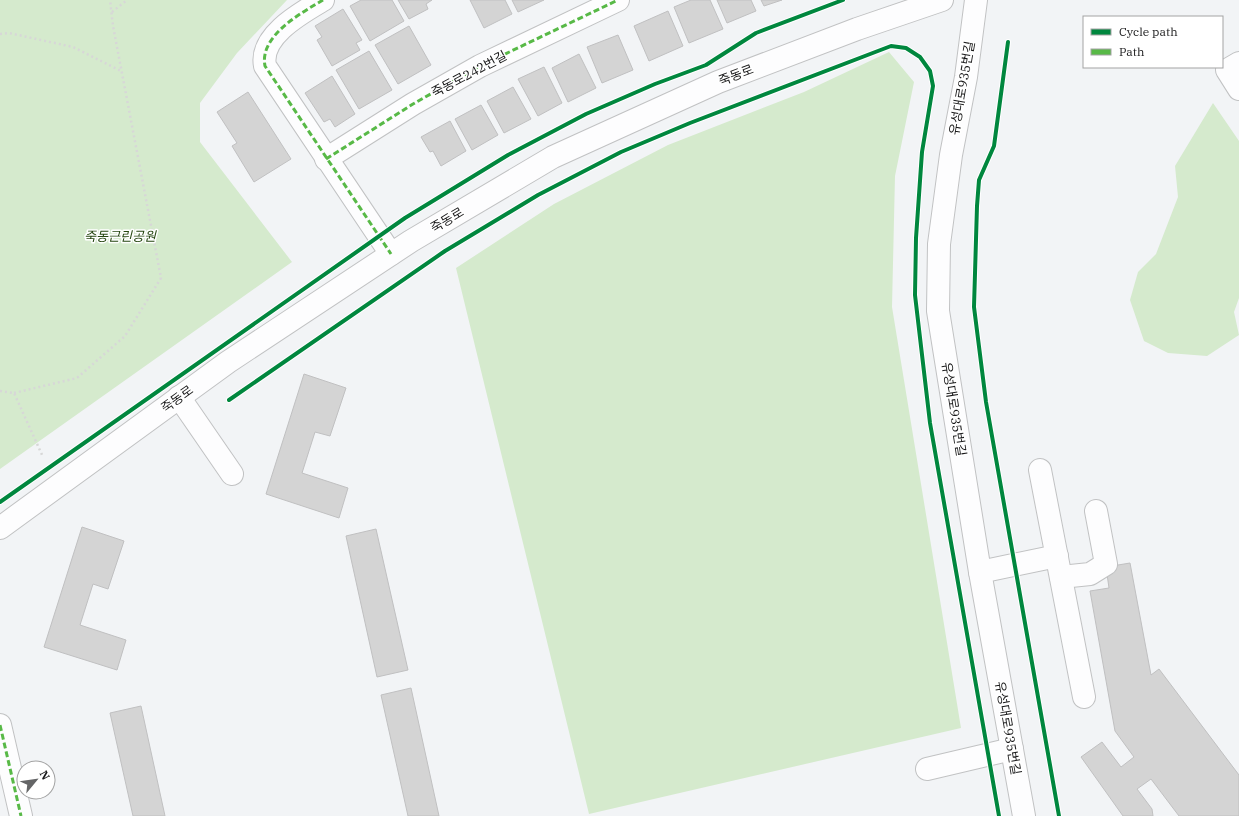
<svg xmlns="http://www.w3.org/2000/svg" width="1239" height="816" viewBox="0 0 1239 816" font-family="'IBM Plex Serif','Noto Sans KR',serif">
	<rect width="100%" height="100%" fill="#f2f4f6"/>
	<g fill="#d5eacd">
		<polygon points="0,0 287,0 237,53 200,103 200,142 292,262 0,469"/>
		<polygon points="889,52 914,82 895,176 892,307 961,728 589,814 456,268 554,204 668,145 804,92"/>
		<polygon points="1213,103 1239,141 1239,298 1234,312 1239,335 1207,356 1168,353 1144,341 1130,300 1138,272 1156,254 1178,197 1175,166"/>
	</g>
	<g fill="#d4d4d4" stroke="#c0c0c1">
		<polygon points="361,0 392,0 404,21 370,41 350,6"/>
		<polygon points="398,0 432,0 426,4 428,9 409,19"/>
		<polygon points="470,0 505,0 512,14 484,28"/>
		<polygon points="512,0 544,0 518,12"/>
		<polygon points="691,0 710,0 723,29 689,43 674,7"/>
		<polygon points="717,0 751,0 756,11 727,23"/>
		<polygon points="761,0 782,0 764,6"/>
		<polygon points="343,9 362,40 356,43 360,50 332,66 317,40 322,37 315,26"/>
		<polygon points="668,11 683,46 649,61 634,26"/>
		<polygon points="409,26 431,65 398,84 375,45"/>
		<polygon points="618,35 633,70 602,83 587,47"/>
		<polygon points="369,51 392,90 359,109 336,70"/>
		<polygon points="579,54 596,88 568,102 552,68"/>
		<polygon points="544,67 562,103 538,116 518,79"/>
		<polygon points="332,76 355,114 335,127 330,119 324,122 305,93"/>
		<polygon points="513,87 531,119 504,133 487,101"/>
		<polygon points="248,92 291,159 254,182 232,146 237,143 217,112"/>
		<polygon points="481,105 498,135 472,150 455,119"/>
		<polygon points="450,121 466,151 441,166 433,151 430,152 421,137"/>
		<polygon points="304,374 346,388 330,436 315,432 302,473 348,488 339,518 266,494"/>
		<polygon points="82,527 124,541 108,589 93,584 80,625 126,640 117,670 44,647"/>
		<polygon points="376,529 408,670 377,677 346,536"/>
		<polygon points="1130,563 1151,675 1159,669 1239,775 1239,816 1179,816 1151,779 1137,789 1152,809 1153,816 1123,816 1081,757 1102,742 1121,767 1134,757 1115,731 1090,591 1109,588 1106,567"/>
		<polygon points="411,688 439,816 408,816 381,695"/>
		<polygon points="141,706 165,816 133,816 110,713"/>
	</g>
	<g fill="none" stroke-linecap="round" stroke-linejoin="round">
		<defs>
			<g id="minor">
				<path d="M323,0c-22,13 -64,36 -58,66l126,188"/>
				<polyline points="976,0 966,77 951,155 939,244 938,311 980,572 1024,816"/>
				<polyline points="1239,63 1227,70 1239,89"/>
				<polyline points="326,159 413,104 480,66 618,0"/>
				<polyline points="179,397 232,474"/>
				<polyline points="1040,470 1084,697"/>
				<polyline points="0,528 228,362 411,241 553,157 718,82 857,29 942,0"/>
				<polyline points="980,572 1057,556"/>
				<polyline points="1061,577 1090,574 1106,564 1096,511"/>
				<polyline points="0,725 21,816"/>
				<polyline points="927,769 1012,749"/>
			</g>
		</defs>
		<use href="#minor" stroke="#c1c2c3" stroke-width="24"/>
		<g stroke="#d7d7d7" stroke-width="2.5" stroke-dasharray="2 3" stroke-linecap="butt">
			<polyline points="112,12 127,0"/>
			<polyline points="0,34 9,33 73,47 121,71"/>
			<polyline points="0,391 14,393 43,457"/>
			<polyline points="14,393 77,378 125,336 161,278 113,26 110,0"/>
		</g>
		<use href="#minor" stroke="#fdfdfe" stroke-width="22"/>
		<g stroke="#58b947" stroke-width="3" stroke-dasharray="6 3" stroke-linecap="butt">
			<path d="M323,0c-22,13 -64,36 -58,66l126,188"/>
			<polyline points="326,159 413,104 480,66 618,0"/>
			<polyline points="0,725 21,816"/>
		</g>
		<defs>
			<g id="cycleway">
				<polyline points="1008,42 994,146 979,180 977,206 974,307 986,402 1059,816"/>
				<polyline points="229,400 445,251 538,195 621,152 690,123 891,46 906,48 920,57 930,71 933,86 922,152 916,238 915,295 930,423 999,816"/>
				<polyline points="0,502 405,218 508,155 586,114 655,84 706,65 756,33 843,0"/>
			</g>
		</defs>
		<use href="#cycleway" stroke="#fff" stroke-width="6"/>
		<use href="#cycleway" stroke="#00873e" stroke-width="4"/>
	</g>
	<g text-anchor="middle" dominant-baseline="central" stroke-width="3" stroke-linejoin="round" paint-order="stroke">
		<g font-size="13" fill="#181819" stroke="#fff">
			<text transform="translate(469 74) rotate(-28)">죽동로242번길</text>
			<text transform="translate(736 75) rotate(-21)">죽동로</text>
			<text transform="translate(962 88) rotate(-80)">유성대로935번길</text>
			<text transform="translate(447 220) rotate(-31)">죽동로</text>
			<text transform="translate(177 399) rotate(-36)">죽동로</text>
			<text transform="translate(954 409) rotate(81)">유성대로935번길</text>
			<text transform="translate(1008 728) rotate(80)">유성대로935번길</text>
		</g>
		<g font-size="13" font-style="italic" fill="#254610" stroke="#fff">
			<text x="120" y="236">죽동근린공원</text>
		</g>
	</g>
	<rect x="1083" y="16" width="140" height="52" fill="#ffffff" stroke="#a3a3a3"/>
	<rect x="1091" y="29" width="20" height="6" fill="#00873e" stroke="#a3a3a3"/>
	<text x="1119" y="36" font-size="12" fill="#181819">Cycle path</text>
	<rect x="1091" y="49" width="20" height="6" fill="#58b947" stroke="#a3a3a3"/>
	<text x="1119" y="56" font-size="12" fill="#181819">Path</text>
	<g transform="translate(36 780) rotate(61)"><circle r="19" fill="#ffffff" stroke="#a3a3a3"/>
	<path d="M0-3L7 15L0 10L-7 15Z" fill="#646566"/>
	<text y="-6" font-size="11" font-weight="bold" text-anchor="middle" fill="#181819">N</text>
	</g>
</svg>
